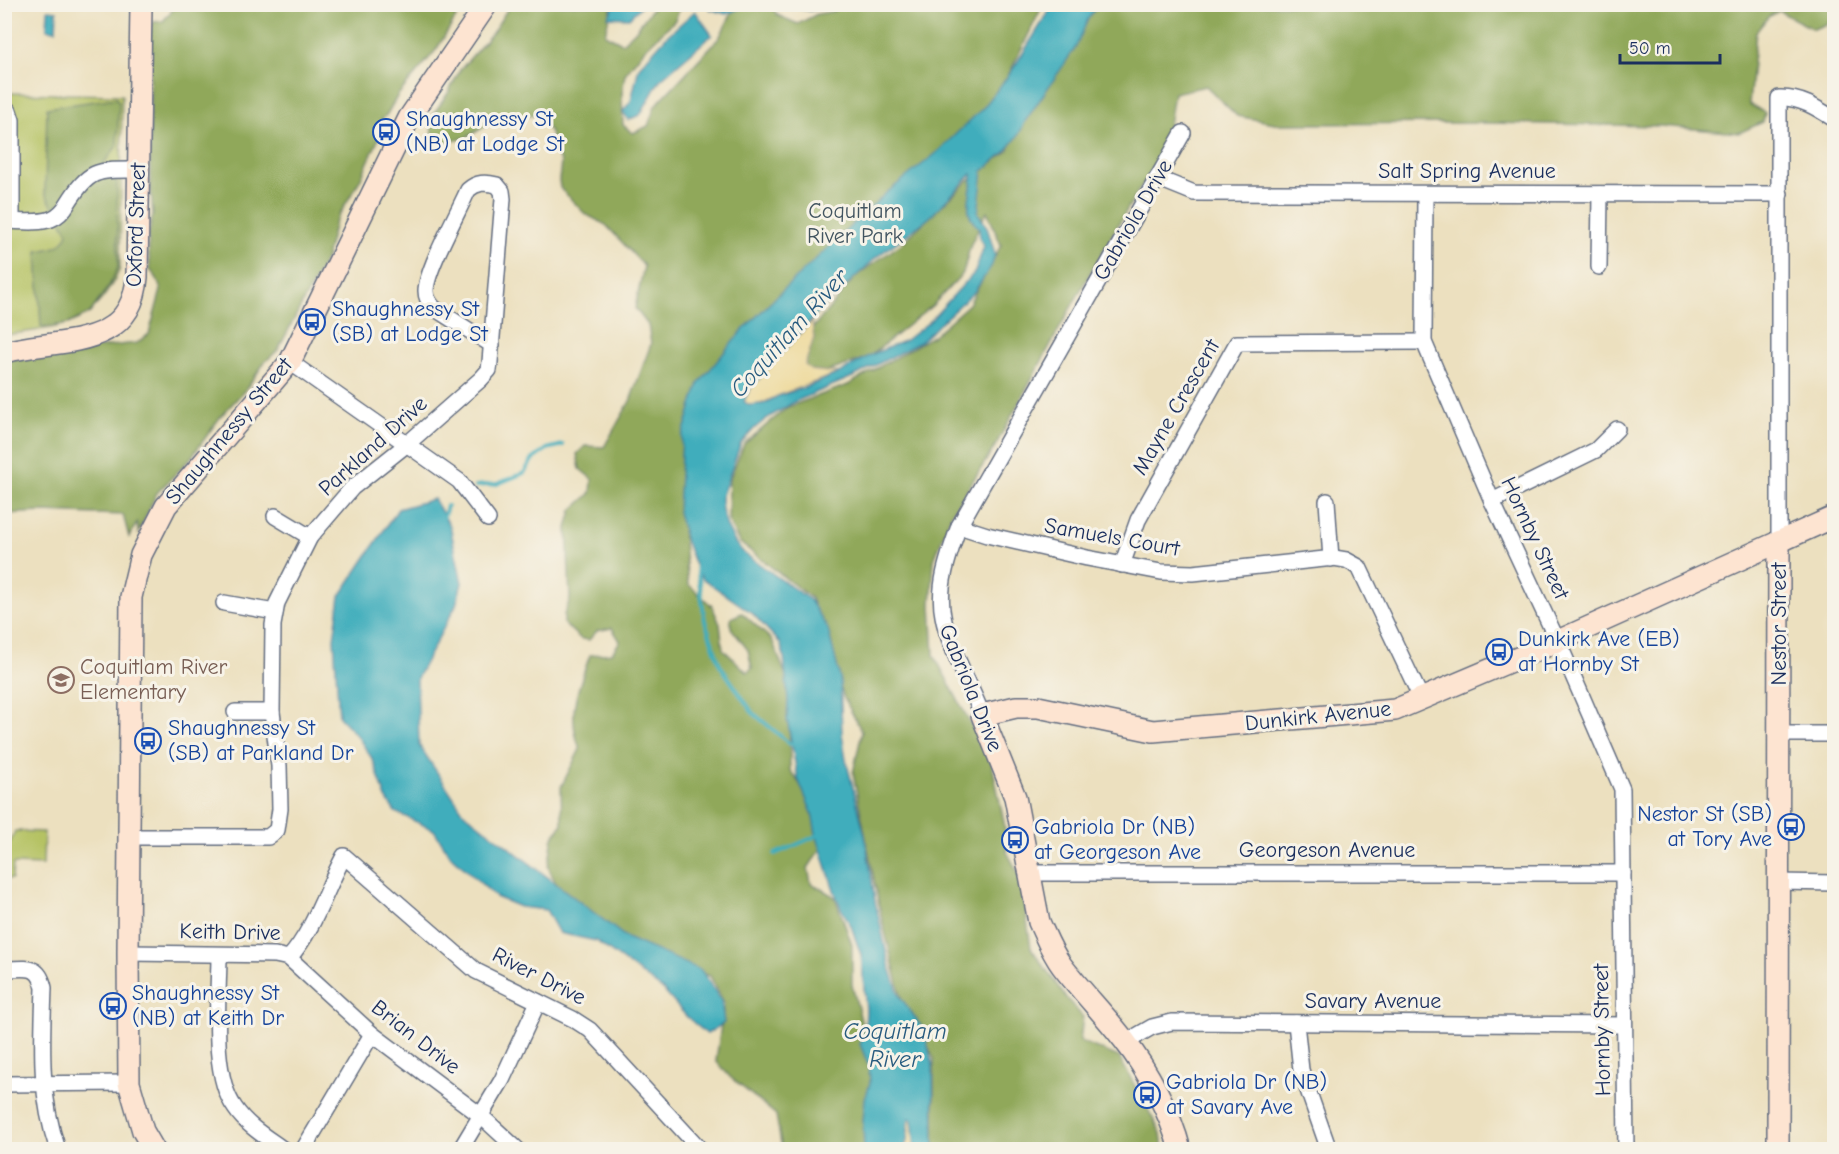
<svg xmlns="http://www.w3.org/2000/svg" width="1839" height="1154" viewBox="0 0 1839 1154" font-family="'Comic Neue',sans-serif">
	<rect width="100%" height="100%" fill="#f7f3e8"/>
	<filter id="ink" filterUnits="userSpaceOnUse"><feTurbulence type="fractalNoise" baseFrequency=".0167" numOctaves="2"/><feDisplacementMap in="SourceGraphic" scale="12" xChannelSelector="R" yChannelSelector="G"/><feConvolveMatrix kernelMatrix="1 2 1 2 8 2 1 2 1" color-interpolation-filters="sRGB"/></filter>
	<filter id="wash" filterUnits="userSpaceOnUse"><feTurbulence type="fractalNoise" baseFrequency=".008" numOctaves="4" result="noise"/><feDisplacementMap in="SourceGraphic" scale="24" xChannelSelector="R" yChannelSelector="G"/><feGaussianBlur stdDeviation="1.35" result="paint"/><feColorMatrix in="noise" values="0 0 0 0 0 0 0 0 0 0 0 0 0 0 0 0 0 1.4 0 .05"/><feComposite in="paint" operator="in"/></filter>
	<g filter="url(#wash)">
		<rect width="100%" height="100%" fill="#ece0bf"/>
		<g fill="#b5c264" stroke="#687861" stroke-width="1.5">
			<path d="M5,93l117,2 -2,174c-28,60 -56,57 -115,66z"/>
			<polygon points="15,831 44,832 43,865 13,864 12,879 5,879 5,844 11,841"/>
		</g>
		<g fill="#90a85a" stroke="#566c5c" stroke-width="1.5">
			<polygon points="173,5 464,5 436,50 398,95 387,114 378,124 380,136 360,180 335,222 326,258 278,350 265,362 246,389 221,416 190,459 157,493 138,533 137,523 129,537 123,515 42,512 5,514 4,361 31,355 137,343 149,334 161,290 156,277 150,270 148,236 153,215 150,178 150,34 153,22 163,21 174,8"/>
			<path d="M510,5h102l-7,29 17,9 13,-12 20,-26h26l-6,15 -31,30 -19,24 -3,20 1,31 10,8 15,-7 7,-20 64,-68 17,-33h33l10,11 19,8 19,-10 17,-3 4,-6h205l-38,77 -46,70 -151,122 -127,238 7,72 24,22 8,18 3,25 24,23 5,-4 -4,-18 -17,-22v-10l11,-5 30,27 17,43 1,87 24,34 10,40 -16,24 3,15 24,14 17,48v40l20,78v86h-90l-6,-34 -46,-38 -14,-16 8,-58 -14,-27 -32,-9 -28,-14 -88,-57 -14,-29 5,-30 9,-12 -1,-38 19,-38c-14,-35 -2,-60 10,-94l22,-2 8,-12 -8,-13 -15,3 -8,9 -8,-1 -17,-15v-9l6,-16 -3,-71 5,-18 19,-17 1,-14 -12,-10 -3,-15 8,-8 19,1 26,-46 21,-57 -3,-19 -13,-17 9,-42 -38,-41 -21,-11 -25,-26 -1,-8 2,-18 -6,-11 -4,-17 -11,-19 -40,3 -33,19 -22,6 -12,-6 -3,-18 18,-26 12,-23 33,-38z"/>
			<path d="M1087,5h747c0,18 -6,19 -21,24l-34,-18 -11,6 -12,15 -7,72 16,9 -2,9 -24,11 -78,-7 -174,-3 -207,1 -43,-8 -31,-30 -32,7 -9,58 -30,45 -50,86 -91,166 -43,67 -17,45 -3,45 3,50 58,109 12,58 3,30 14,26 10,70 36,51 16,18 -3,24 39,16 42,76 2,16h-229v-90l-15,-32 -17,-27 -20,-80 -29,-147 9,-41 -18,-34 -33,-100 -72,-56 -11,-22 1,-40 15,-36 44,-37 60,-22 85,-49 36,-32 32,-59 -14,-34 -16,33 -8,29 -30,32 -64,52 -51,18 -10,-1 -3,-11 2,-28 49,-59 45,-32 67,-63 41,-31 9,-33z"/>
			<path d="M116,98l3,4 -2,44 -13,17 13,19 1,86 -9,18 -19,27 -22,11 -27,3 -4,-76c16,-3 24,-2 31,-18l-23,-40 2,-85z"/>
		</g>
		<g fill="#eeda9e" stroke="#84847e" stroke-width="1.5">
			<path d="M812,321l2,17 -9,27 6,5 28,3c-20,8 -40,14 -59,22 -12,5 -19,11 -32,10l-4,-4c6,-21 52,-63 68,-80z"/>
			<polygon points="909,1118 912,1120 915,1149 904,1150 908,1132"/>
		</g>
		<g fill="#3fadbc" stroke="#2d6e8d" stroke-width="1.5" fill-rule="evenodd">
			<polygon points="615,5 615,4 642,5 629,18 608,17"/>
			<polygon points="710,5 710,4 749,5 726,14 709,9"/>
			<polygon points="750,5 830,5 810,11 783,5"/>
			<path d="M1053,5h45l-10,14 -12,28 -50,73 -8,16 -11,14 -24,21 -5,42 9,14 8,27 -3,11 -17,26 -55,51 -63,33 -63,27 -28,17 -12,10 -13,14 -20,55 1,12 5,17 9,17 9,10 65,46 18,29 12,48 2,56 4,27 19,75 10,66 14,63 10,31 25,35 9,36 1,83h-19l-3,-29 -3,-2 -2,23 -3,8h-40l-1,-28 2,-22 5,-16 -1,-16 -9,-23 5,-15 1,-19 -5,-55 -10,-29 -10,-18 -7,-18 -18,-56 -4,-21 -14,-34 -11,-60 1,-18 -4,-45 -4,-13 -28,-30 -49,-34 -7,-11 -10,-26 -8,-30 4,-75 17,-54 41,-50 44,-44 101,-95 49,-39 50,-48 27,-35zM972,174c1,21 -12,37 7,54l1,11 4,7 -9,26 -46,50 -23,18 -35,15 -32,18 -32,14 -29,9 -15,8 -15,1 -4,-4 6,-12 73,-82 55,-51 51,-38z"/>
			<polygon points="48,10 57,11 56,30 47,29"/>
			<polygon points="695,11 712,35 660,80 640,115 628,120 623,111 631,101 639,67 667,36"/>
			<polygon points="434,499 450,526 462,583 456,605 417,678 419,745 464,813 627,938 701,970 721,1000 724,1023 707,1034 687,1017 662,989 596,941 559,933 546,910 520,907 496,897 450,855 434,830 395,812 386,798 373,760 358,737 339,717 334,639 340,596 398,509"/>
		</g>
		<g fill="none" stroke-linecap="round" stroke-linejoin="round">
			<g stroke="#3fadbc" stroke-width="4">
				<polyline points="476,486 497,484 524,473 532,460 547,449 563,445"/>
				<polyline points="443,519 447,506"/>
				<polyline points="697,566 705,621 720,665 752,712 790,744 795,744"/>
				<polyline points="775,854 821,834"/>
			</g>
		</g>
	</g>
	<g filter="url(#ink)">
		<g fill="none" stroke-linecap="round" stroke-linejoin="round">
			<defs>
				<g id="street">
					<polyline points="4,106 9,111 12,120 12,221"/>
					<polyline points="1157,178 1194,193 1780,194"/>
					<polyline points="1425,195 1424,342 1492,501 1564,655 1622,789 1626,1150"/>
					<path d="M4,221c15,0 34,3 47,-2 8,-3 13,-9 17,-16 22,-35 30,-33 70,-33"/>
					<polyline points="1599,267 1600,194"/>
					<polyline points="290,362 459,481 488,519"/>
					<polyline points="1327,501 1331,559"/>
					<polyline points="1492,501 1596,450 1617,429"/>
					<polyline points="275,516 310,537"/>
					<polyline points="959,526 987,535 1087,558 1161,572 1193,573 1334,558 1346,560 1359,567 1422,700"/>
					<path d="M1779,543v-445c21,-1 38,10 55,21"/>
					<polyline points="1122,565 1138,520 1237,343 1424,342"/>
					<polyline points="224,603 275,612"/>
					<polyline points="235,712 272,712"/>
					<path d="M982,715c-11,-30 -34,-69 -39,-99 -6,-30 6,-62 16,-90l224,-393"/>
					<polyline points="1779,734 1834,734"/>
					<path d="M129,837h139l9,-7 3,-21 -1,-43 -7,-54 1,-87 4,-22 33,-66 42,-49 54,-43 75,-66 8,-9 1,-8 13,-163 -1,-8 -5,-6c-12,-3 -20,-3 -29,5 -10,23 -42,80 -42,101 0,7 3,12 8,17l58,37"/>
					<polyline points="1030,873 1623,873"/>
					<polyline points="1779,882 1834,883"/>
					<polyline points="128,953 275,955 289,958 372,1034 480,1115 518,1150"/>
					<path d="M219,955c0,43 -9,119 16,153 12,18 31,29 49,42"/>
					<path d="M289,958c25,-28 37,-69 55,-102l132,115 97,48 17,11 111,120"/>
					<path d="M4,969c22,0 35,-6 40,19 -2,56 -5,107 14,162"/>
					<polyline points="1296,1023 1301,1070 1329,1150"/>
					<polyline points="1126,1042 1152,1027 1172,1022 1624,1025"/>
					<polyline points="4,1084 129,1083"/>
					<polyline points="303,1150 372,1034"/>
					<polyline points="460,1150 502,1080 538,1002"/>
				</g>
				<g id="secondary">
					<path d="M4,352c54,-14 128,-1 133,-75l4,-273"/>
					<polyline points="154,1150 143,1131 129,1083 128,953 131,597 141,555 166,506 290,362 409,118 487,4"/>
					<path d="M1180,1150c-9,-36 -33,-81 -56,-110 -19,-25 -42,-48 -62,-74 -10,-13 -16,-29 -23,-44l-24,-125 -33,-82 34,-8h22l115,24 242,-21 163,-69 276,-124"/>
					<polyline points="1778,1150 1779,543"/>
				</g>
			</defs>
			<use href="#street" stroke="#646d80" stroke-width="18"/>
			<use href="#secondary" stroke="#646d80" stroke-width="24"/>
			<use href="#street" stroke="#fff" stroke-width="15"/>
			<use href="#secondary" stroke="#fde4d1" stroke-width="21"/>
		</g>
	</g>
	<defs>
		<symbol id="bus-ring" viewBox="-11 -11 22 22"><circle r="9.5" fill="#f7f3e8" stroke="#1a4fb4" stroke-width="1.5"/><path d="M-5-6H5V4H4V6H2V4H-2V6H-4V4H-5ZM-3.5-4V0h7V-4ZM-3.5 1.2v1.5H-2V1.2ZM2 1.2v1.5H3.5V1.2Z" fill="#1a4fb4"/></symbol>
		<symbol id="school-ring" viewBox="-11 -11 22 22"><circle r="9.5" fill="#f7f3e8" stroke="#8d6e63" stroke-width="1.5"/><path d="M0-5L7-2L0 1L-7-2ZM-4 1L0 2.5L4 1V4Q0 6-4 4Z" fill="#8d6e63"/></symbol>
	</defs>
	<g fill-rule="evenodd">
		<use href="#bus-ring" x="371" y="117" width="30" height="30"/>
		<use href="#bus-ring" x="297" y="307" width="30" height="30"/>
		<use href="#bus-ring" x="1484" y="637" width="30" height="30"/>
		<use href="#school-ring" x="46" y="665" width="30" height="30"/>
		<use href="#bus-ring" x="133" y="726" width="30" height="30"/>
		<use href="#bus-ring" x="1776" y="812" width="30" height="30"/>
		<use href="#bus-ring" x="1000" y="825" width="30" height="30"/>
		<use href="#bus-ring" x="98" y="991" width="30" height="30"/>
		<use href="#bus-ring" x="1132" y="1080" width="30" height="30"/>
	</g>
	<g text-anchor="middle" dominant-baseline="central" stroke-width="6" stroke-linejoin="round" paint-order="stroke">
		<g font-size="22" fill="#164399" stroke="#f7f3e8" text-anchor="start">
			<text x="406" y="119">Shaughnessy St<tspan x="406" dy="25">(NB) at Lodge St</tspan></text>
			<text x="332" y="309">Shaughnessy St<tspan x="332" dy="25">(SB) at Lodge St</tspan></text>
			<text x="1518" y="639">Dunkirk Ave (EB)<tspan x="1518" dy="25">at Hornby St</tspan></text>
			<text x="168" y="728">Shaughnessy St<tspan x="168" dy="25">(SB) at Parkland Dr</tspan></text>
			<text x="1772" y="814" text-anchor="end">Nestor St (SB)<tspan x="1772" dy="25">at Tory Ave</tspan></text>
			<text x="1034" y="827">Gabriola Dr (NB)<tspan x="1034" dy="25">at Georgeson Ave</tspan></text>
			<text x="132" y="993">Shaughnessy St<tspan x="132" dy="25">(NB) at Keith Dr</tspan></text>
			<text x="1166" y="1082">Gabriola Dr (NB)<tspan x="1166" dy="25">at Savary Ave</tspan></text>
		</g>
		<g font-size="22" fill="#1b2f5e" stroke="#f7f3e8">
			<text x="1467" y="171">Salt Spring Avenue</text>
			<text transform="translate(1133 220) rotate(-60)">Gabriola Drive</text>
			<text transform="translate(136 225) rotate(-88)">Oxford Street</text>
			<text transform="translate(1176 407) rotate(-60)">Mayne Crescent</text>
			<text transform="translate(229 431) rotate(-50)">Shaughnessy Street</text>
			<text transform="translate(373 446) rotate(-42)">Parkland Drive</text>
			<text transform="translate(1112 537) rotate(10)">Samuels Court</text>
			<text transform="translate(1535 538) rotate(65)">Hornby Street</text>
			<text transform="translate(1779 624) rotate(-90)">Nestor Street</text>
			<text transform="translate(971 688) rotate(68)">Gabriola Drive</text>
			<text transform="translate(1318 716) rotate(-6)">Dunkirk Avenue</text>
			<text x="1327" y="850">Georgeson Avenue</text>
			<text transform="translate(230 932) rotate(1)">Keith Drive</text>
			<text transform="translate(539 976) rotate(27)">River Drive</text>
			<text x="1373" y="1001">Savary Avenue</text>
			<text transform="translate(1602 1030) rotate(-91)">Hornby Street</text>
			<text transform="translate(416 1037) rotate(38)">Brian Drive</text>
		</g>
		<g font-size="22" fill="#425460" stroke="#f7f3e8">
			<text x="855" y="211">Coquitlam<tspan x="855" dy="25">River Park</tspan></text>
		</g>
		<g font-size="22" fill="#785e54" stroke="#f7f3e8" text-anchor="start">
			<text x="80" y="667">Coquitlam River<tspan x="80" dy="25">Elementary</tspan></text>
		</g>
		<g font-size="24" font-style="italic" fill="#285b7f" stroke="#f7f3e8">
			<text transform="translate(789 333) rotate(-48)">Coquitlam River</text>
			<text x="895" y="1031">Coquitlam<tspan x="895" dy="28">River</tspan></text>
		</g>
	</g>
	<rect width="1839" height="1154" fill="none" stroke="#f7f3e8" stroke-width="24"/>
	<path d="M1620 54v9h100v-9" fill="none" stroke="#1b2f5e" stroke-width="3"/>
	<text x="1629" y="54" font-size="18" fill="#1b2f5e" stroke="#f7f3e8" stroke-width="4.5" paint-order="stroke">50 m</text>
</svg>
